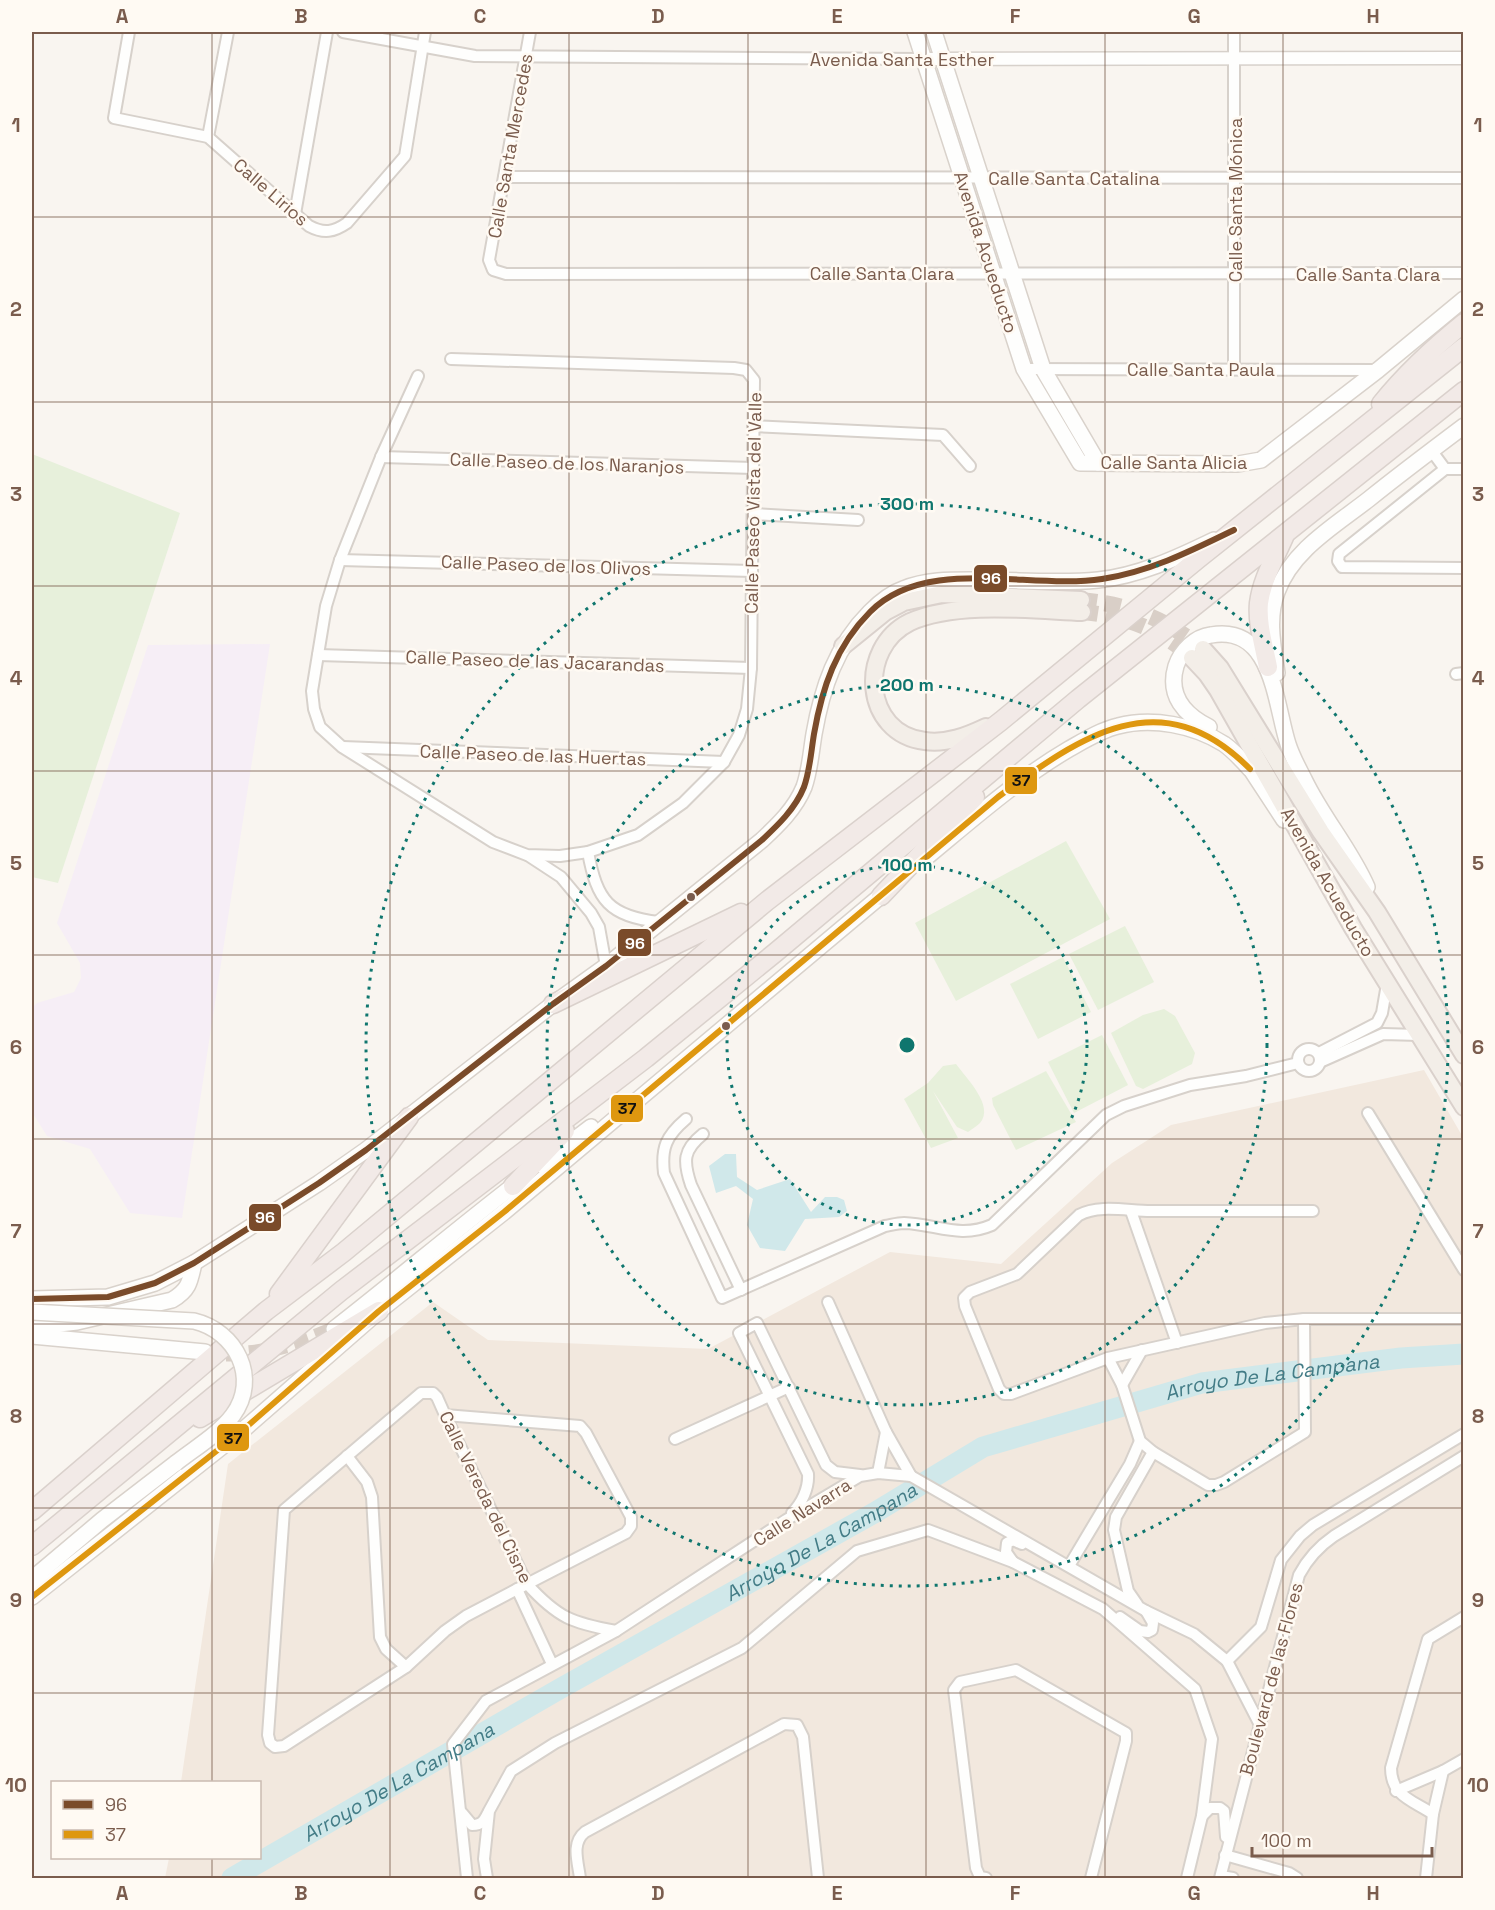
<svg xmlns="http://www.w3.org/2000/svg" width="1495" height="1910" viewBox="0 0 1495 1910" font-family="'Space Grotesk',sans-serif">
	<rect width="100%" height="100%" fill="#f9f5f0"/>
	<polygon fill="#f2e8de" points="1424,1070 1464,1139 1463,1878 165,1878 169,1858 260,1858 260,1782 181,1782 228,1464 433,1302 488,1340 708,1349 890,1252 1001,1264 1112,1163 1171,1125"/>
	<polygon fill="#f6eef6" points="270,644 182,1218 130,1213 90,1149 47,1136 32,1112 32,1008 37,1003 74,992 81,978 80,963 57,923 148,645"/>
	<g fill="#e7f0db">
		<polygon points="32,454 180,513 58,883 32,877"/>
		<polygon points="1066,841 1110,919 956,1001 915,923"/>
		<polygon points="1125,926 1154,982 1098,1010 1069,954"/>
		<polygon points="1063,957 1091,1012 1038,1039 1010,984"/>
		<polygon points="1164,1009 1175,1016 1195,1053 1192,1064 1143,1089 1136,1086 1111,1033 1143,1015"/>
		<polygon points="1102,1035 1128,1085 1074,1113 1048,1062"/>
		<path d="M956,1064c10,14 39,42 24,59 -3,3 -8,6 -12,9l-11,-5 -24,-36 25,47 -27,10 -27,-49 24,-16 15,-17z"/>
		<polygon points="1046,1071 1076,1122 1016,1150 993,1105 992,1098"/>
	</g>
	<polygon fill="#d0e8ea" points="725,1154 736,1154 737,1177 757,1190 790,1179 811,1212 825,1197 837,1197 844,1200 847,1211 839,1217 805,1219 785,1251 760,1248 747,1225 753,1199 736,1186 716,1193 709,1166"/>
	<g fill="none" stroke-linecap="round" stroke-linejoin="round">
		<path stroke="#d0e8ea" stroke-width="21" id="s1" d="M232,1878l331,-191 311,-174 109,-66 219,-64 199,-25 63,-4"/>
		<path stroke="#d9cfc7" stroke-width="15" stroke-dasharray="15 8" stroke-linecap="butt" d="M226,1354c39,0 72,-10 108,-25"/>
		<g stroke="#d9cfc7" stroke-width="16" stroke-dasharray="16 8" stroke-linecap="butt">
			<path d="M1081,600c50,5 83,18 122,49"/>
			<path d="M1082,612c43,4 79,17 110,46"/>
		</g>
		<defs>
			<g id="minor">
				<path d="M129,32l-15,86 94,19 101,89c15,8 25,6 38,-3l58,-67 20,-124"/>
				<polyline points="343,32 475,56 924,59"/>
				<polyline points="530,32 489,260 493,270 506,274 1464,273"/>
				<polyline points="208,137 228,32"/>
				<polyline points="504,177 1464,178"/>
				<polyline points="295,214 327,32"/>
				<polyline points="1024,369 1377,370"/>
				<polyline points="1234,369 1234,32"/>
				<polyline points="418,376 381,457 340,560 326,606 312,691 314,709 320,727 342,747 493,842 527,855 560,856 588,852 638,835 683,803 724,762 739,735 747,709 751,668 754,380 746,370 734,368 451,359"/>
				<polyline points="753,426 943,435 970,466"/>
				<polyline points="1431,450 1445,469 1339,554 1338,561 1342,567 1464,568"/>
				<polyline points="381,457 753,468"/>
				<polyline points="1445,469 1464,469"/>
				<polyline points="753,514 858,520"/>
				<polyline points="340,560 752,571"/>
				<polyline points="318,655 751,668"/>
				<polyline points="1456,674 1464,673"/>
				<polyline points="343,747 724,762"/>
				<path d="M588,852c9,49 21,64 71,70"/>
				<polyline points="529,856 561,877 591,913 599,927 606,966"/>
				<circle cx="1309" cy="1060" r="11"/>
				<polyline points="1319,1053 1377,1023 1382,1013 1387,984"/>
				<polyline points="1320,1062 1383,1034 1419,1035"/>
				<polyline points="1368,1113 1464,1270"/>
				<path d="M686,1119c-20,17 -25,29 -22,54l58,125 163,-72c6,-1 13,-3 19,-3 32,1 56,16 88,2l114,-110 18,-9 66,-21 56,-9 52,-13"/>
				<path d="M703,1134c-20,16 -20,27 -12,51l50,105"/>
				<polyline points="1131,1211 1177,1343"/>
				<path d="M1313,1211c-54,0 -108,0 -162,0 -23,0 -52,-7 -72,4l-62,59 -47,18 -6,6 1,8 34,83 5,5h7l97,-36 157,-35 39,-4h160"/>
				<polyline points="828,1302 886,1432 911,1476"/>
				<polyline points="1108,1358 1122,1385 1140,1441 1153,1452 1208,1485 1216,1485 1224,1482 1305,1432 1304,1319"/>
				<polyline points="1122,1385 1142,1350"/>
				<path d="M445,1415l135,11 6,7 45,84v9l-5,7 -99,51 -61,32 -21,15 -39,36 -122,79 -9,1 -5,-4 -2,-8 16,-225 137,-117h12l4,4 8,18 82,169c31,34 45,39 89,47"/>
				<polyline points="675,1439 789,1387"/>
				<polyline points="347,1456 367,1482 372,1497 380,1637 386,1649 406,1667"/>
				<polyline points="878,1473 886,1432"/>
				<path d="M792,1513c10,-10 17,-25 16,-39l-69,-141 18,-10 69,142 9,7 25,3"/>
				<polyline points="1013,1562 1006,1552 1007,1543 1013,1540 1022,1544"/>
				<polyline points="1069,1566 1130,1464 1140,1441"/>
				<polyline points="517,1589 552,1664"/>
				<polyline points="1137,1604 1128,1591 1114,1530 1116,1517 1153,1452"/>
				<polyline points="1120,1617 1140,1631 1148,1632 1152,1630 1153,1623 1146,1611"/>
				<polyline points="1227,1661 1261,1627 1281,1560 1300,1536 1313,1525 1464,1434"/>
				<polyline points="1396,1791 1443,1771 1464,1759"/>
				<path d="M462,1813l10,12c10,0 12,-4 16,-12"/>
				<path d="M1433,1814c-21,-14 -42,-18 -42,-46l37,-129 36,-22"/>
				<polyline points="1202,1816 1210,1808 1220,1808 1224,1811 1226,1837"/>
				<polyline points="1225,1855 1289,1873 1297,1878"/>
				<polyline points="1221,1876 1233,1878"/>
				<polyline points="467,1878 453,1744 486,1701 616,1631 786,1520 860,1476 878,1473 911,1476 1146,1611 1194,1634 1227,1661 1259,1723"/>
				<polyline points="487,1878 484,1859 489,1811 511,1771 555,1743 742,1648 857,1551 928,1530 1013,1562 1103,1609 1195,1689 1212,1739 1202,1816 1187,1878"/>
				<path d="M580,1878c-2,-16 -9,-35 5,-46l199,-108 13,1 6,12 15,141"/>
				<polyline points="986,1878 980,1877 976,1868 954,1690 960,1682 1016,1670 1126,1733 1126,1741 1091,1878"/>
				<path d="M1220,1878l79,-303c9,-17 19,-28 35,-39l130,-80"/>
				<polyline points="1426,1878 1433,1814 1443,1771"/>
			</g>
			<polyline id="tertiary" points="924,59 1464,58"/>
			<g id="secondary">
				<polyline points="915,32 1024,369 1080,463 1238,464 1261,460 1378,370 1464,299"/>
				<polyline points="934,32 1043,369 1098,463"/>
				<path d="M1277,673c-4,-27 -10,-55 0,-81 15,-42 59,-67 92,-93 31,-25 63,-49 95,-73"/>
				<path d="M1209,727c-24,-12 -42,-31 -33,-61 5,-15 19,-29 35,-31 62,-11 64,69 77,109 4,13 11,25 17,37 18,37 46,69 62,106"/>
				<polyline points="1246,762 1284,820"/>
				<path d="M928,856c46,-38 90,-77 141,-107 16,-9 32,-19 49,-23 34,-9 76,-1 106,18 10,7 18,16 26,25"/>
				<polyline points="541,1165 591,1127"/>
				<path d="M32,1299l76,-2 47,-14 39,-20 125,-80 47,-33 187,-146 53,-38 156,-126c16,-15 33,-31 42,-53 6,-17 7,-35 10,-53 8,-46 22,-88 56,-122 9,-9 21,-19 33,-23 25,-10 51,-9 76,-9 40,0 80,4 119,0 40,-4 79,-22 116,-40"/>
				<path d="M32,1327l45,-5 95,-22c17,-10 18,-18 22,-37"/>
				<path d="M334,1329c63,-49 124,-101 188,-150"/>
				<polyline points="32,1336 205,1352"/>
				<polyline points="32,1579 102,1520 176,1463"/>
				<polyline points="32,1597 243,1430 379,1311 504,1212 889,889"/>
			</g>
			<g id="primary">
				<polyline points="843,646 885,612 904,602 942,594 1081,600"/>
				<polyline points="1203,649 1220,668 1321,832 1377,912 1464,1055"/>
				<polyline points="1192,658 1207,674 1218,690 1353,928 1464,1107"/>
				<path d="M986,727c-19,9 -39,17 -61,14 -62,-7 -68,-93 -15,-119 45,-21 123,-12 172,-10"/>
			</g>
			<g id="motorway">
				<path d="M1381,404c25,-31 52,-56 83,-81"/>
				<path d="M1268,667c-4,-21 -11,-43 -9,-64 3,-24 16,-45 25,-66"/>
				<polyline points="881,896 975,797"/>
				<polyline points="553,1004 741,913"/>
				<polyline points="513,1186 565,1131"/>
				<polyline points="279,1294 409,1117"/>
				<polyline points="200,1418 379,1311"/>
				<polyline points="32,1511 266,1311 344,1252 767,901 1001,721 1198,559 1464,347"/>
				<polyline points="32,1546 341,1291 646,1058 776,952 1078,699 1464,391"/>
			</g>
		</defs>
		<use href="#minor" stroke="#d7d1cb" stroke-width="14"/>
		<use href="#tertiary" stroke="#d7d1cb" stroke-width="15"/>
		<use href="#secondary" stroke="#d9d2cb" stroke-width="18"/>
		<use href="#primary" stroke="#dad1cc" stroke-width="20"/>
		<use href="#motorway" stroke="#dad1cc" stroke-width="21"/>
		<use href="#minor" stroke="#fefefd" stroke-width="10"/>
		<use href="#tertiary" stroke="#fefefd" stroke-width="12"/>
		<use href="#secondary" stroke="#fefefd" stroke-width="15"/>
		<use href="#primary" stroke="#f3eee8" stroke-width="16"/>
		<use href="#motorway" stroke="#f2eae7" stroke-width="18"/>
		<defs>
			<path id="secondary-bridge" d="M32,1312l162,9c42,10 66,57 39,94 -14,19 -38,33 -57,48"/>
		</defs>
		<use href="#secondary-bridge" stroke="#d9d2cb" stroke-width="18" stroke-linecap="butt"/>
		<use href="#secondary-bridge" stroke="#fefefd" stroke-width="15"/>
		<defs>
			<path id="bus-1" d="M32,1299l76,-2 47,-14 39,-20 125,-80 47,-33 187,-146 53,-38 156,-126c16,-15 33,-31 42,-53 6,-17 7,-35 10,-53 8,-46 22,-88 56,-122 56,-57 160,-22 232,-33 47,-7 89,-28 132,-49"/>
			<path id="bus-2" d="M32,1597l211,-167 136,-119 125,-99 494,-415c83,-61 163,-118 252,-28"/>
		</defs>
		<use href="#bus-1" stroke="#fffaf3" stroke-width="10"/>
		<use href="#bus-2" stroke="#fffaf3" stroke-width="10"/>
		<use href="#bus-1" stroke="#7a4b2a" stroke-width="6"/>
		<use href="#bus-2" stroke="#de970f" stroke-width="6"/>
	</g>
	<path fill="none" stroke="#7a5c4d" stroke-width="1.5" stroke-opacity="0.55" d="M212,32v1750M390,32v1846M569,32v1846M748,32v1846M926,32v1846M1105,32v1846M1283,32v1846M32,217h1432M32,402h1432M32,586h1432M32,771h1432M32,955h1432M32,1139h1432M32,1324h1432M32,1508h1432M32,1693h1432M212,1858v20"/>
	<g fill="none" stroke="#0f766e" stroke-width="3" stroke-dasharray="3 6">
		<circle cx="907" cy="1045" r="180"/>
		<circle cx="907" cy="1045" r="360"/>
		<circle cx="907" cy="1045" r="541"/>
	</g>
	<g fill="#7a5c4d" stroke="#fffaf3" stroke-width="2">
		<circle cx="691" cy="897" r="5"/>
		<circle cx="726" cy="1026" r="5"/>
	</g>
	<g text-anchor="middle" dominant-baseline="central" stroke-width="5" stroke-linejoin="round" paint-order="stroke">
		<g font-size="18" fill="#7a5c4d" stroke="#fffaf3">
			<text x="902" y="59">Avenida Santa Esther</text>
			<text transform="translate(510 146) rotate(-80)">Calle Santa Mercedes</text>
			<text x="1074" y="178">Calle Santa Catalina</text>
			<text transform="translate(271 192) rotate(41)">Calle Lirios</text>
			<text transform="translate(1235 200) rotate(-90)">Calle Santa Mónica</text>
			<text transform="translate(986 252) rotate(72)">Avenida Acueducto</text>
			<text x="882" y="273">Calle Santa Clara</text>
			<text x="1368" y="274">Calle Santa Clara</text>
			<text x="1201" y="369">Calle Santa Paula</text>
			<text x="1174" y="462">Calle Santa Alicia</text>
			<text transform="translate(567 463) rotate(2)">Calle Paseo de los Naranjos</text>
			<text transform="translate(753 503) rotate(-89)">Calle Paseo Vista del Valle</text>
			<text transform="translate(546 565) rotate(2)">Calle Paseo de los Olivos</text>
			<text transform="translate(535 661) rotate(2)">Calle Paseo de las Jacarandas</text>
			<text transform="translate(533 755) rotate(2)">Calle Paseo de las Huertas</text>
			<text transform="translate(1328 882) rotate(60)">Avenida Acueducto</text>
			<text transform="translate(486 1497) rotate(64)">Calle Vereda del Cisne</text>
			<text transform="translate(802 1512) rotate(-32)">Calle Navarra</text>
			<text transform="translate(1271 1679) rotate(-75)">Boulevard de las Flores</text>
		</g>
		<g font-size="20" font-style="italic" fill="#437c86" stroke="#fffaf3">
			<text stroke="none"><textPath href="#s1" startOffset="1164">Arroyo De La Campana</textPath></text>
			<text stroke="none"><textPath href="#s1" startOffset="678">Arroyo De La Campana</textPath></text>
			<text stroke="none"><textPath href="#s1" startOffset="192">Arroyo De La Campana</textPath></text>
		</g>
	</g>
	<circle cx="907" cy="1045" r="9" fill="#0f766e" stroke="#fffaf3" stroke-width="3"/>
	<g font-size="18" text-anchor="middle" font-weight="bold" fill="#0f766e" stroke="#fffaf3" stroke-width="5" stroke-linejoin="round" paint-order="stroke">
		<text x="907" y="510">300 m</text>
		<text x="907" y="691">200 m</text>
		<text x="907" y="871">100 m</text>
	</g>
	<g stroke="#fffaf3" stroke-width="2">
		<rect x="973" y="564" width="35" height="29" rx="6" fill="#7a4b2a"/>
		<rect x="1004" y="766" width="34" height="29" rx="6" fill="#de970f"/>
		<rect x="617" y="928" width="35" height="29" rx="6" fill="#7a4b2a"/>
		<rect x="610" y="1094" width="34" height="29" rx="6" fill="#de970f"/>
		<rect x="248" y="1203" width="34" height="29" rx="6" fill="#7a4b2a"/>
		<rect x="216" y="1423" width="34" height="29" rx="6" fill="#de970f"/>
	</g>
	<g font-size="16" text-anchor="middle" font-weight="bold" fill="#fff">
		<text x="991" y="584">96</text>
		<text x="635" y="949">96</text>
		<text x="265" y="1223">96</text>
	</g>
	<g font-size="16" text-anchor="middle" font-weight="bold" fill="#111">
		<text x="1021" y="786">37</text>
		<text x="627" y="1114">37</text>
		<text x="233" y="1444">37</text>
	</g>
	<rect width="1495" height="1910" fill="none" stroke="#fffaf3" stroke-width="66"/>
	<rect x="51" y="1781" width="210" height="78" fill="#fffaf3" stroke="#cabbb1" stroke-width="1.5"/>
	<rect x="63" y="1800" width="30" height="9" fill="#7a4b2a" stroke="#cabbb1" stroke-width="1.5"/>
	<text x="105" y="1811" font-size="18" fill="#7a5c4d">96</text>
	<rect x="63" y="1830" width="30" height="9" fill="#de970f" stroke="#cabbb1" stroke-width="1.5"/>
	<text x="105" y="1841" font-size="18" fill="#7a5c4d">37</text>
	<path d="M1252 1847v9h180v-9" fill="none" stroke="#7a5c4d" stroke-width="3"/>
	<text x="1261" y="1847" font-size="18" fill="#7a5c4d" stroke="#fffaf3" stroke-width="4.5" paint-order="stroke">100 m</text>
	<rect x="33" y="33" width="1429" height="1844" fill="none" stroke="#7a5c4d" stroke-width="2"/>
	<g font-size="20" text-anchor="middle" font-weight="bold" fill="#7a5c4d">
		<text x="122" y="23">A</text>
		<text x="301" y="23">B</text>
		<text x="480" y="23">C</text>
		<text x="658" y="23">D</text>
		<text x="837" y="23">E</text>
		<text x="1015" y="23">F</text>
		<text x="1194" y="23">G</text>
		<text x="1373" y="23">H</text>
		<text x="16" y="132">1</text>
		<text x="1478" y="132">1</text>
		<text x="16" y="316">2</text>
		<text x="1478" y="316">2</text>
		<text x="16" y="501">3</text>
		<text x="1478" y="501">3</text>
		<text x="16" y="685">4</text>
		<text x="1478" y="685">4</text>
		<text x="16" y="870">5</text>
		<text x="1478" y="870">5</text>
		<text x="16" y="1054">6</text>
		<text x="1478" y="1054">6</text>
		<text x="16" y="1238">7</text>
		<text x="1478" y="1238">7</text>
		<text x="16" y="1423">8</text>
		<text x="1478" y="1423">8</text>
		<text x="16" y="1607">9</text>
		<text x="1478" y="1607">9</text>
		<text x="16" y="1792">10</text>
		<text x="1478" y="1792">10</text>
		<text x="122" y="1900">A</text>
		<text x="301" y="1900">B</text>
		<text x="480" y="1900">C</text>
		<text x="658" y="1900">D</text>
		<text x="837" y="1900">E</text>
		<text x="1015" y="1900">F</text>
		<text x="1194" y="1900">G</text>
		<text x="1373" y="1900">H</text>
	</g>
</svg>
